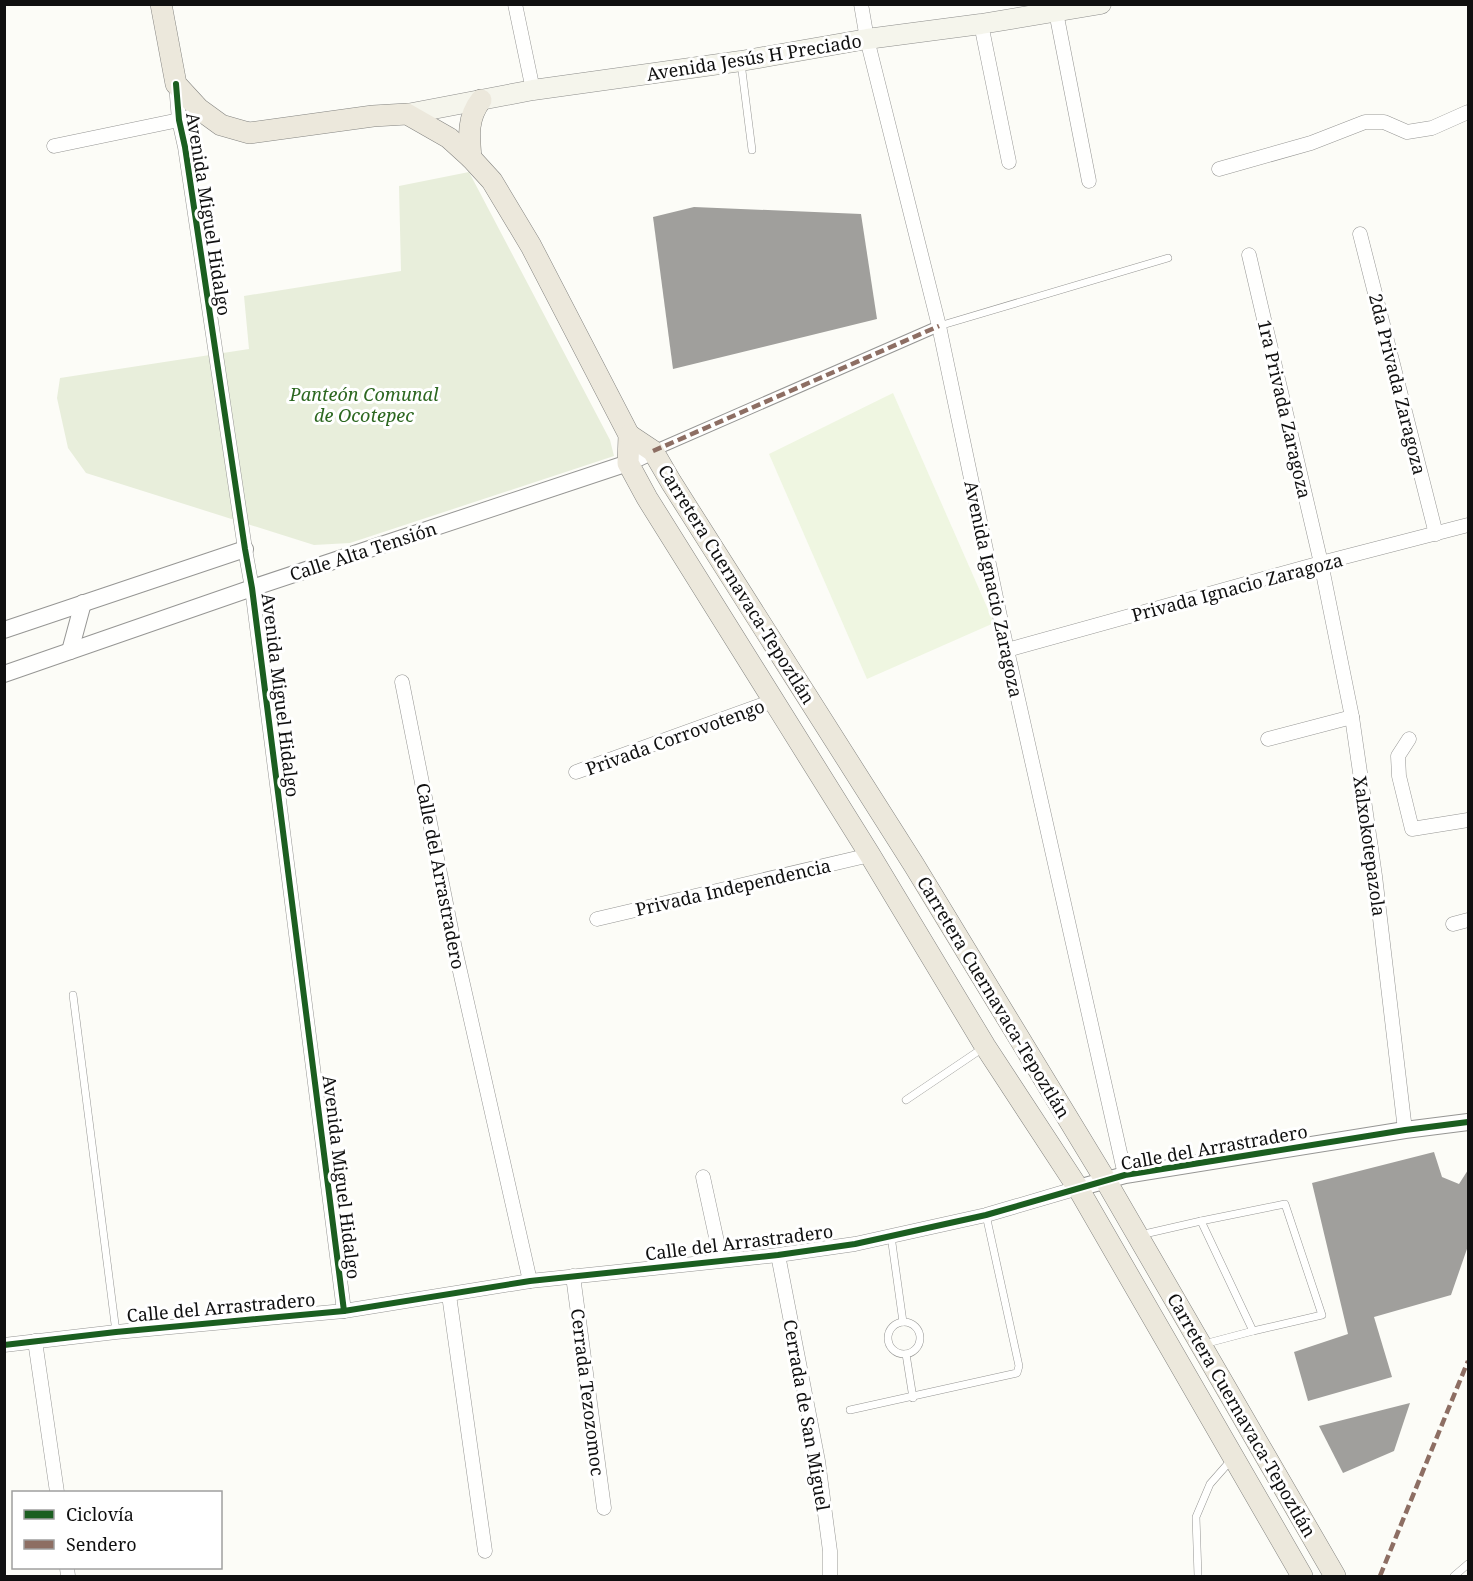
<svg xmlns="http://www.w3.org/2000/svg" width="1473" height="1581" viewBox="0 0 1473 1581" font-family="'Noto Serif',serif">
	<rect width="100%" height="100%" fill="#fcfcf7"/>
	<polygon fill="#e8eedb" points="469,172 610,440 614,456 350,543 314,545 86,473 68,448 57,398 60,378 249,349 244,296 401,271 399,186"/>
	<polygon fill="#eff6e1" points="893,393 994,623 867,679 769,454"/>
	<g fill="#a09f9c">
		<polygon points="694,207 861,214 877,319 673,369 653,217"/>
		<polygon points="1434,1152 1442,1177 1459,1184 1468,1170 1468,1246 1451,1295 1374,1317 1392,1377 1308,1401 1294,1352 1348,1334 1312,1183"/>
		<polygon points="1410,1403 1394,1451 1343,1473 1319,1426"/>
	</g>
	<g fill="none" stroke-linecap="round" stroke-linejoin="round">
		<defs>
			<g id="service">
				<polyline points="741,63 752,150"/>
				<polyline points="939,326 1168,258"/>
				<polyline points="73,995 116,1332"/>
				<polyline points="906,1100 983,1048"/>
				<polyline points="1201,1221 1285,1204 1322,1315 1253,1331"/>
				<polyline points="1140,1235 1201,1221 1253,1331 1204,1344"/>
				<polyline points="891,1236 903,1322"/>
				<circle cx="904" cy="1338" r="16"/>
				<polyline points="906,1354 913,1398"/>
				<polyline points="850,1410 1017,1373 1019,1366 986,1215"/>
				<polyline points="1198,1576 1196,1517 1210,1484 1232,1459"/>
				<polyline points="1454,1576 1468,1564"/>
			</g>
			<polyline id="pedestrian" points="653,451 939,326"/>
			<g id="minor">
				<polyline points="515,4 533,90"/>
				<polyline points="861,4 867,39 939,326 1007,650 1125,1175"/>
				<polyline points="1056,12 1089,181"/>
				<polyline points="981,24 1009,162"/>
				<polyline points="176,84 179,120 185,147 245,549 252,588 344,1311"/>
				<polyline points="54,146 179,120"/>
				<polyline points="1219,169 1311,143 1365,122 1384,122 1407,132 1432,128 1468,112"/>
				<polyline points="1360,234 1436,534"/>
				<polyline points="1249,255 1321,563 1352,717 1375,876 1405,1130"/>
				<polyline points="1007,650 1321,563 1468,525"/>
				<polyline points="402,682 455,949 530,1281"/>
				<polyline points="1268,739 1352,717"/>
				<polyline points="1409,739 1398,756 1399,776 1412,829 1468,820"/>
				<polyline points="576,772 773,701"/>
				<polyline points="597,919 870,855"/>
				<polyline points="1453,924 1468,920"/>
				<polyline points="703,1177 721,1260"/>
				<polyline points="778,1255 818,1461 830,1551 830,1576"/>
				<polyline points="573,1276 604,1508"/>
				<polyline points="449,1295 485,1551"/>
				<polyline points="35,1341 57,1492"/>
				<polyline points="4,1345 116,1332 344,1311 530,1281 778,1255 855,1244 986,1215 1078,1188"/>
				<polyline points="67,1568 68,1576"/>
			</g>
			<g id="tertiary">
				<polyline points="4,630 245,549"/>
				<polyline points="70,651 83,603"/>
				<polyline points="4,674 252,588 628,463 653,451"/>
				<polyline points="1078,1188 1125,1175 1405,1130 1468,1122"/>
			</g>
			<polyline id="secondary" points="407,114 533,90 741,61 867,39 981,24 1101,4"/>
			<g id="primary">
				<polyline points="161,4 176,84 199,109 221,125 249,133 373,116 407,114 449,138 471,158 492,181 531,246 629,435 628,463 647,498 870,855 985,1046 1078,1188 1302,1576"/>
				<path d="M471,158c-2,-22 -4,-40 10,-58"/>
				<polyline points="629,435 653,451 671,482 914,865 1106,1181 1335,1576"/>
			</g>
		</defs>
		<use href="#service" stroke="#969694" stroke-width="8"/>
		<use href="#pedestrian" stroke="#969694" stroke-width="12"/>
		<use href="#minor" stroke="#969694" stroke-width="15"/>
		<use href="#tertiary" stroke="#969694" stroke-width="18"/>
		<use href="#secondary" stroke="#8d8d8b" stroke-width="21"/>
		<use href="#primary" stroke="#848481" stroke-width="22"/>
		<use href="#service" stroke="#fffffe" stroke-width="7"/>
		<use href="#pedestrian" stroke="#fffffe" stroke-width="10"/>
		<use href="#minor" stroke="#fffffe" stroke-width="14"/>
		<use href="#tertiary" stroke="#fffffe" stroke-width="16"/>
		<use href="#secondary" stroke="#f5f5ec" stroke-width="20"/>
		<use href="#primary" stroke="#ece8dc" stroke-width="21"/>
		<g stroke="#8d6e63" stroke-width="4.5" stroke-dasharray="9 4.5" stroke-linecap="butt">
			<polyline points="653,451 939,326"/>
			<polyline points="1380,1576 1468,1361"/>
		</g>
		<defs>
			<g id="cycleway">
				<polyline points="176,84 179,120 185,147 245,549 252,588 344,1311"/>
				<polyline points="4,1345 116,1332 344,1311 530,1281 778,1255 855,1244 986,1215 1125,1175 1405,1130 1468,1122"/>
			</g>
		</defs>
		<use href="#cycleway" stroke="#fff" stroke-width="10"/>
		<use href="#cycleway" stroke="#1b5e20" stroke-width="6"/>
	</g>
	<g text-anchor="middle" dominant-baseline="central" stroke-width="6" stroke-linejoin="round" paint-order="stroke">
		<g font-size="18" fill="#101010" stroke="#fff">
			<text transform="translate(754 57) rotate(-9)">Avenida Jesús H Preciado</text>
			<text transform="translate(209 214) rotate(81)">Avenida Miguel Hidalgo</text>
			<text transform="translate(1398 384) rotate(76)">2da Privada Zaragoza</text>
			<text transform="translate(1285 409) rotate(77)">1ra Privada Zaragoza</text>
			<text transform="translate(363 551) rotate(-18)">Calle Alta Tensión</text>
			<text transform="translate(737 584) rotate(58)">Carretera Cuernavaca-Tepoztlán</text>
			<text transform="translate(1237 587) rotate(-15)">Privada Ignacio Zaragoza</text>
			<text transform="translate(994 589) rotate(78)">Avenida Ignacio Zaragoza</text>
			<text transform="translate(281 695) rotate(83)">Avenida Miguel Hidalgo</text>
			<text transform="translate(675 737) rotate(-20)">Privada Corrovotengo</text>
			<text transform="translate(1370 846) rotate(82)">Xalxokotepazola</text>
			<text transform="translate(441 876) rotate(79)">Calle del Arrastradero</text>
			<text transform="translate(733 887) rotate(-13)">Privada Independencia</text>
			<text transform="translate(994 997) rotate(59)">Carretera Cuernavaca-Tepoztlán</text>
			<text transform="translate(1214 1147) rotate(-10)">Calle del Arrastradero</text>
			<text transform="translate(342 1177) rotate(83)">Avenida Miguel Hidalgo</text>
			<text transform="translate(739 1242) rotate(-7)">Calle del Arrastradero</text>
			<text transform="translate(221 1307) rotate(-5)">Calle del Arrastradero</text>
			<text transform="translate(588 1392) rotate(83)">Cerrada Tezozomoc</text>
			<text transform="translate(807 1415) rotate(80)">Cerrada de San Miguel</text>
			<text transform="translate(1242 1415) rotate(60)">Carretera Cuernavaca-Tepoztlán</text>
		</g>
		<g font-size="18" font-style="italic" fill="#2d6821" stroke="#fff">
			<text x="364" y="394">Panteón Comunal<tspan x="364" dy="21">de Ocotepec</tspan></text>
		</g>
	</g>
	<rect width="1473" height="1581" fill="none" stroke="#101010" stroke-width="12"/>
	<rect x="12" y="1491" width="210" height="78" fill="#ffffff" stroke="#9f9f9f" stroke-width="1.5"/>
	<rect x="24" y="1510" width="30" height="9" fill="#1b5e20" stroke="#9f9f9f" stroke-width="1.5"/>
	<text x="66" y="1521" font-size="18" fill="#101010">Ciclovía</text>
	<rect x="24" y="1540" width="30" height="9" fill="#8d6e63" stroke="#9f9f9f" stroke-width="1.5"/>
	<text x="66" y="1551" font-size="18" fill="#101010">Sendero</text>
</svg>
